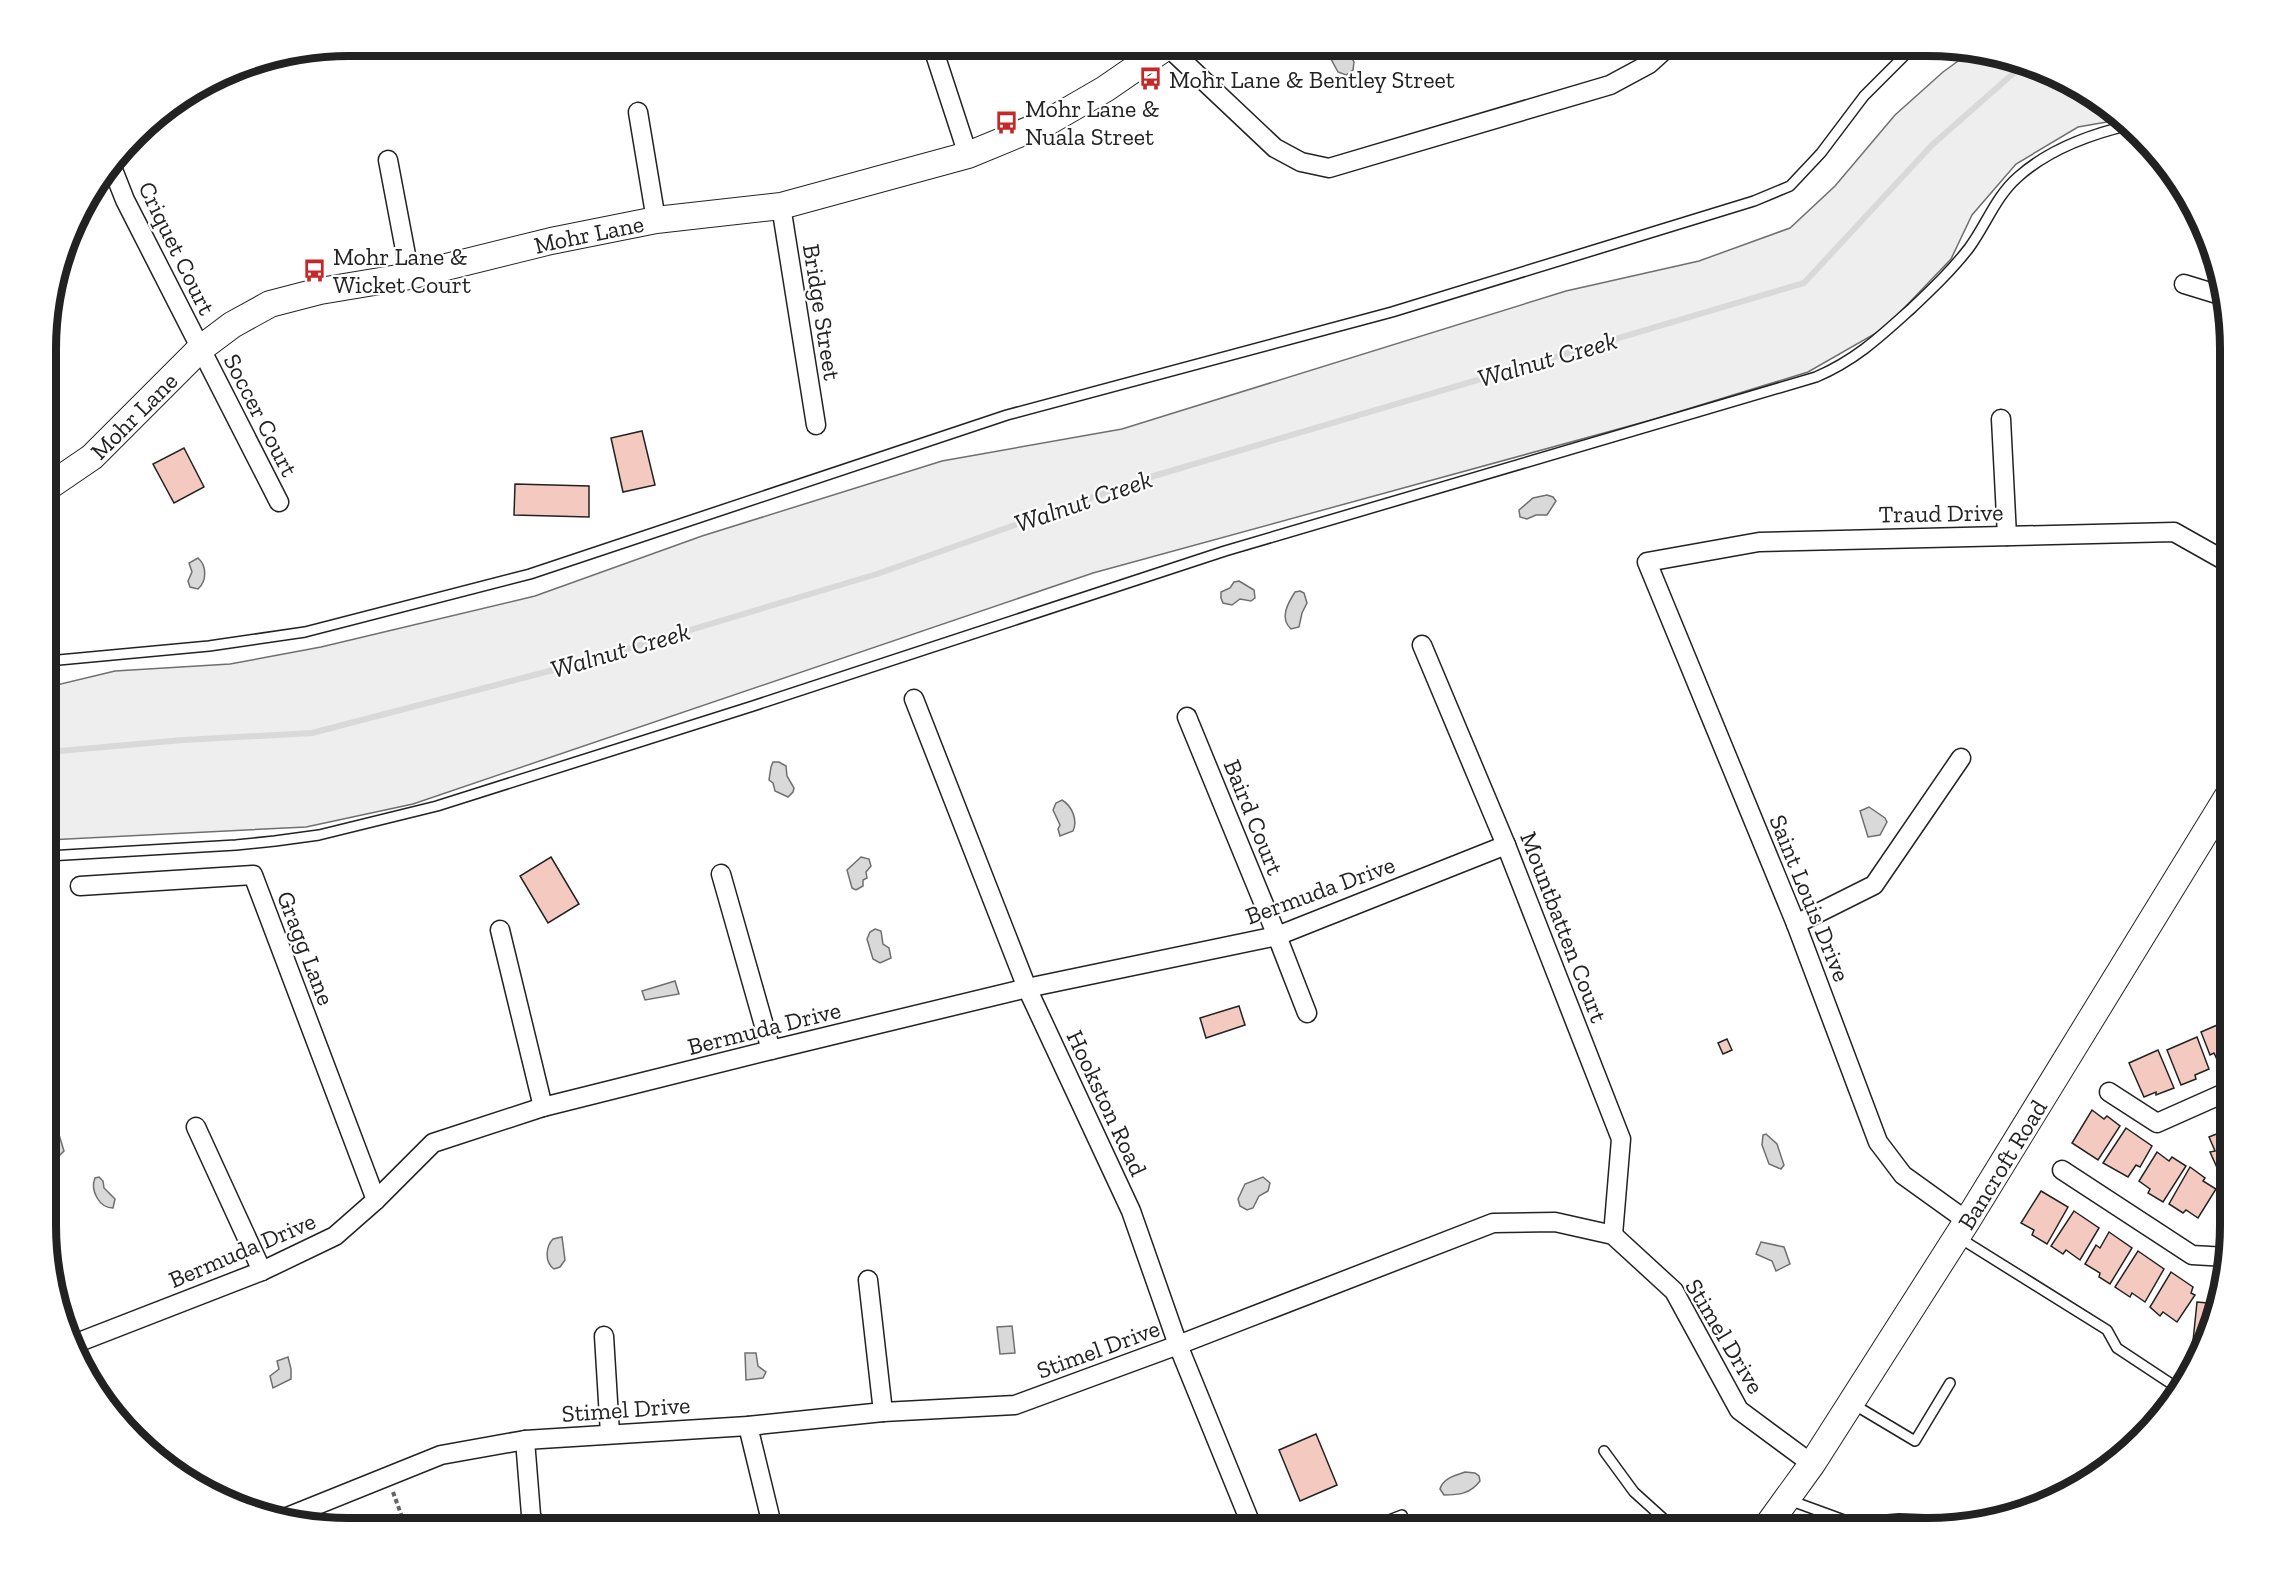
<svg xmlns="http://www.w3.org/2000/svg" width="2275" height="1574" viewBox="0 0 2275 1574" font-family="'Zilla Slab',serif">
	<rect width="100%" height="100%" fill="#fff"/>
	<polygon fill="#eee" stroke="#6f6f6f" stroke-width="1.5" points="1972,51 2025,61 2111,107 2124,119 2078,127 2016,164 1972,215 1951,259 1885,328 1808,372 1655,419 1093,573 413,804 306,827 48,840 48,687 115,671 230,664 321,647 535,596 702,536 942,461 1122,429 1566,291 1699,261 1790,228 1835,186 1895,115 1943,72"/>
	<g fill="#d9d9d9" stroke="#6f6f6f" stroke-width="1.5">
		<polygon points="1339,46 1346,48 1354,62 1353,70 1346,75 1338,72 1331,59 1332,50"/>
		<polygon points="1547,495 1553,497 1556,501 1547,515 1536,515 1527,519 1520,517 1519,510 1533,498"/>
		<path d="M198,558c9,8 9,23 0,31l-8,-2 -2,-6 4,-9 -3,-9z"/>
		<polygon points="1239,581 1254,590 1255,598 1251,601 1240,599 1232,605 1223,603 1221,598 1221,592 1230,588 1234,582"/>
		<path d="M1300,591l4,2 3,10 -5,10 -3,14 -8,2c-12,-11 -3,-26 4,-37z"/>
		<polygon points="773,762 779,762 786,766 787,776 794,788 793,792 788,797 775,791 773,783 769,780 771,767"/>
		<path d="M1062,800c10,6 16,20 11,31l-13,5 -2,-7 2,-4 -7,-15 3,-7z"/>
		<polygon points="1869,807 1885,818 1887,822 1880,835 1868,837 1860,811"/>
		<polygon points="861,857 869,859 871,866 866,872 867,878 863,880 863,886 856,890 852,888 847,870"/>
		<polygon points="875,929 881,931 883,944 889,948 891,958 880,963 873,959 867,939 870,932"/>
		<polygon points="675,981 679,994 645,1000 642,991"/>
		<polygon points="48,1122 53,1122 56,1125 64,1151 55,1160 49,1161"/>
		<polygon points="1766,1134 1777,1144 1784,1165 1781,1169 1769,1164 1762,1145 1763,1135"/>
		<path d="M99,1177l4,4 1,7 11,11 -2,9c-14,0 -23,-18 -18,-30z"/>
		<polygon points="1263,1177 1270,1183 1268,1191 1259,1196 1253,1208 1247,1210 1240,1206 1238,1199 1245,1184"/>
		<path d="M562,1237l3,23 -5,7 -6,2c-10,-7 -8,-23 -1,-30z"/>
		<polygon points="1761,1242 1784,1247 1790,1264 1776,1271 1772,1261 1756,1254"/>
		<polygon points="1012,1326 1015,1353 1000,1354 997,1327"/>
		<polygon points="745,1353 756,1353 758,1366 766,1372 763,1378 746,1380"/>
		<polygon points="288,1357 291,1369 291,1379 273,1388 270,1376 279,1369 277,1361"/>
		<path d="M1465,1472l10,1 4,3 1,5c-10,13 -21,14 -36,14l-4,-6c3,-11 16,-14 25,-17z"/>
	</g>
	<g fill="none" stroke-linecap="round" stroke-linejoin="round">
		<polyline stroke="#d9d9d9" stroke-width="6" points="48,752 183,740 312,733 580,663 877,574 1147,478 1804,283 1932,145 2016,71 2030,64"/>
	</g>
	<g fill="#f3c9c0" stroke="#222" stroke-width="1.5">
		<polygon points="642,431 655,485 623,492 611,438"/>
		<polygon points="184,448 204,487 174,503 153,464"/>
		<polygon points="515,484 589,486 589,517 514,515"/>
		<polygon points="551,857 579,904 548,923 520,876"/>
		<polygon points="2229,984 2229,1006 2227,1006 2219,988"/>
		<polygon points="1239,1006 1245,1025 1206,1038 1200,1018"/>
		<polygon points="2229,1020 2229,1065 2221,1068 2214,1053 2210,1055 2201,1032"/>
		<polygon points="2197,1037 2209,1069 2195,1075 2196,1079 2181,1085 2167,1050"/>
		<polygon points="1727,1039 1732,1050 1723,1054 1718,1043"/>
		<polygon points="2158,1050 2174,1088 2156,1095 2156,1092 2144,1097 2129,1063"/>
		<polygon points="2092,1110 2104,1119 2107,1116 2120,1126 2098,1160 2072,1143"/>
		<polygon points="2126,1128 2152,1146 2140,1167 2136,1165 2128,1177 2103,1163"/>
		<polygon points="2229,1129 2229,1168 2219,1172 2210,1152 2215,1151 2209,1137"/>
		<polygon points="2157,1152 2169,1161 2172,1157 2186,1166 2163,1202 2148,1193 2150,1189 2139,1181"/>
		<polygon points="2190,1167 2205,1178 2203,1181 2216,1189 2198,1218 2186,1210 2183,1213 2169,1204"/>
		<polygon points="2041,1191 2068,1207 2047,1244 2032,1235 2034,1230 2021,1223"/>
		<polygon points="2074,1211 2099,1228 2080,1260 2066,1250 2063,1254 2051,1246"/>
		<polygon points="2109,1232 2132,1248 2110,1284 2099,1277 2100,1273 2085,1264 2096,1245 2100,1248"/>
		<polygon points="2138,1251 2164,1269 2145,1302 2132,1293 2130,1297 2115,1287"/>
		<polygon points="2171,1272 2193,1287 2191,1293 2195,1295 2177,1322 2163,1312 2160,1316 2150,1307"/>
		<polygon points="2197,1302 2218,1304 2214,1324 2204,1342 2193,1341"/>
		<polygon points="1316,1434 1337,1485 1300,1501 1279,1450"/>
	</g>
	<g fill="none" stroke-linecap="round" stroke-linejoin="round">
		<defs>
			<g id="lane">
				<polyline points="48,661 209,646 305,632 530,574 1007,415 1392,312 1754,201 1790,186 1821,153 1864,96 1914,46"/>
				<path d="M48,856l188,-11 39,-4 44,-6 118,-29 316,-100 472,-155 591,-174c40,-17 65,-41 96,-69 20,-19 40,-38 57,-60 17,-23 27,-52 49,-71 30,-27 73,-43 112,-52"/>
				<polyline points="1958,1237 2107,1330 2117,1348 2179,1389"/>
				<polyline points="1853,1404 1915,1441 1950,1383"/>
				<polyline points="1604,1451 1634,1492 1675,1529"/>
				<polyline points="1789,1500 1852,1523 1899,1519 1977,1522"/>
				<polyline points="1366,1529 1402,1515"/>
			</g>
			<g id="street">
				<polyline points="932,45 968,155"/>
				<polyline points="1168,47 1275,148 1301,162 1329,168 1610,85 1649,64 1669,46"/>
				<polyline points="638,112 656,220"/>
				<polyline points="388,160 410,276"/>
				<polyline points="112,167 125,200 279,502"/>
				<polyline points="781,206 816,425"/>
				<polyline points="2184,284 2220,295"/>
				<polyline points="2001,419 2007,536"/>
				<polyline points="1422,645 1506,845 1621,1139 1613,1235"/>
				<polyline points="914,699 1027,988 1131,1211 1178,1345 1253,1529"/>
				<polyline points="1187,717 1277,936 1307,1013"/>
				<polyline points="721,874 771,1050"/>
				<polyline points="80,886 253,875 376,1200"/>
				<polyline points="1796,924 1874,885 1961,758"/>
				<polyline points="500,930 543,1107"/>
				<polyline points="2109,1092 2157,1123 2229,1091"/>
				<polyline points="196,1127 262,1271"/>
				<polyline points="2062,1170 2192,1255 2227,1257"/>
				<polyline points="1967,1221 1903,1175 1878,1142 1796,924 1647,562 1759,542 2174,532 2229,563"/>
				<polyline points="868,1280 883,1412"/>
				<polyline points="604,1336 610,1434"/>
				<polyline points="74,1344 262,1271 335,1236 376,1200 433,1143 543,1107 771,1050 1027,988 1277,936 1506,845"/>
				<polyline points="748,1426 773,1529"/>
				<polyline points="525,1440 531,1515 536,1528"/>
				<polyline points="282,1519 441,1455 525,1440 748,1426 883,1412 1015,1405 1178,1345 1493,1223 1555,1222 1613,1235 1674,1291 1739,1410 1812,1464"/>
			</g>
			<g id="secondary">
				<path id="s1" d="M48,487l44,-30 108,-108 32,-24 38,-21 50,-13 90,-15 141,-35 105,-21 125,-14 187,-51 80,-33 57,-33 64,-44"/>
				<path id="s2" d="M1765,1529l47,-65 155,-243 262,-427"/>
			</g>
		</defs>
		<use href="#lane" stroke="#222" stroke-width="12"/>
		<use href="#street" stroke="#222" stroke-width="21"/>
		<use href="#secondary" stroke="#222" stroke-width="28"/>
		<polyline stroke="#646464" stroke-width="4" stroke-dasharray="4.5 3" stroke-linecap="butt" points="393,1492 406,1528"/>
		<use href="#lane" stroke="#fff" stroke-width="9"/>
		<use href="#street" stroke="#fff" stroke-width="18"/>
		<use href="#secondary" stroke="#fff" stroke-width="26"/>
	</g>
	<defs>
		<symbol id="bus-bare" viewBox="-9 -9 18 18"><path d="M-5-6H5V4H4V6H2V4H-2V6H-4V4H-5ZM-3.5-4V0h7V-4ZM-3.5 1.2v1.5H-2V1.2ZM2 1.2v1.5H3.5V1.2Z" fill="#c62828" stroke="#fff" stroke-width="2.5" paint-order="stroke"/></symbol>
	</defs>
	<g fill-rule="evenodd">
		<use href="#bus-bare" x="1134" y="62" width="33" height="33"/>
		<use href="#bus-bare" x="990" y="106" width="33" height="33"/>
		<use href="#bus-bare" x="298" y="254" width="33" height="33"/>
	</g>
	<g text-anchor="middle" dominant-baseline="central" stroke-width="4.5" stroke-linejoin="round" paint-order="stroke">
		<g font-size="24" fill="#222" stroke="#fff" text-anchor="start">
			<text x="1169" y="79">Mohr Lane &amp; Bentley Street</text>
			<text x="1025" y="108">Mohr Lane &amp;<tspan x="1025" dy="28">Nuala Street</tspan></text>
			<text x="333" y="256">Mohr Lane &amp;<tspan x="333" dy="28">Wicket Court</tspan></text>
		</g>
		<g font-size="24" fill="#222" stroke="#fff">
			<text stroke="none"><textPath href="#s1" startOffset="616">Mohr Lane</textPath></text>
			<text transform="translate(177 248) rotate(64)">Criquet Court</text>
			<text transform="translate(822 312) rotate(81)">Bridge Street</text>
			<text stroke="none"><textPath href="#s1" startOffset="112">Mohr Lane</textPath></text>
			<text transform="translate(261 415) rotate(63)">Soccer Court</text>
			<text transform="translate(1941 513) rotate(-1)">Traud Drive</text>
			<text transform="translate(1254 817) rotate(68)">Baird Court</text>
			<text transform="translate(1320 890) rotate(-20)">Bermuda Drive</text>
			<text transform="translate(1810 898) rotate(68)">Saint Louis Drive</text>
			<text transform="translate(1564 927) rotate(69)">Mountbatten Court</text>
			<text transform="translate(306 948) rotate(69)">Gragg Lane</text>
			<text transform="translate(764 1028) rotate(-14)">Bermuda Drive</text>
			<text transform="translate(1107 1103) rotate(65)">Hookston Road</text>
			<text stroke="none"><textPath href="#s2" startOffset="435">Bancroft Road</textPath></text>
			<text transform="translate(242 1250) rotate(-23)">Bermuda Drive</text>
			<text transform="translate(1725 1336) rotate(59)">Stimel Drive</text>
			<text transform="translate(1098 1349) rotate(-20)">Stimel Drive</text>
			<text transform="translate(626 1409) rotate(-4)">Stimel Drive</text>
		</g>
		<g font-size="26" font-style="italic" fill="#222" stroke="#fff">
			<text transform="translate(1547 359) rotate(-16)">Walnut Creek</text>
			<text transform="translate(1083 501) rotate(-19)">Walnut Creek</text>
			<text transform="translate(620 650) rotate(-16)">Walnut Creek</text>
		</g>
	</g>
	<path d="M0 0H2275V1574H0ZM349 56H1927A293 293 0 0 1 2220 349V1225A293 293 0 0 1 1927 1518H349A293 293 0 0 1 56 1225V349A293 293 0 0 1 349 56Z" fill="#fff" fill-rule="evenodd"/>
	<path fill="none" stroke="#222" stroke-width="8" d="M349 56H1927A293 293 0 0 1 2220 349V1225A293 293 0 0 1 1927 1518H349A293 293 0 0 1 56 1225V349A293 293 0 0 1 349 56Z"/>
</svg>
